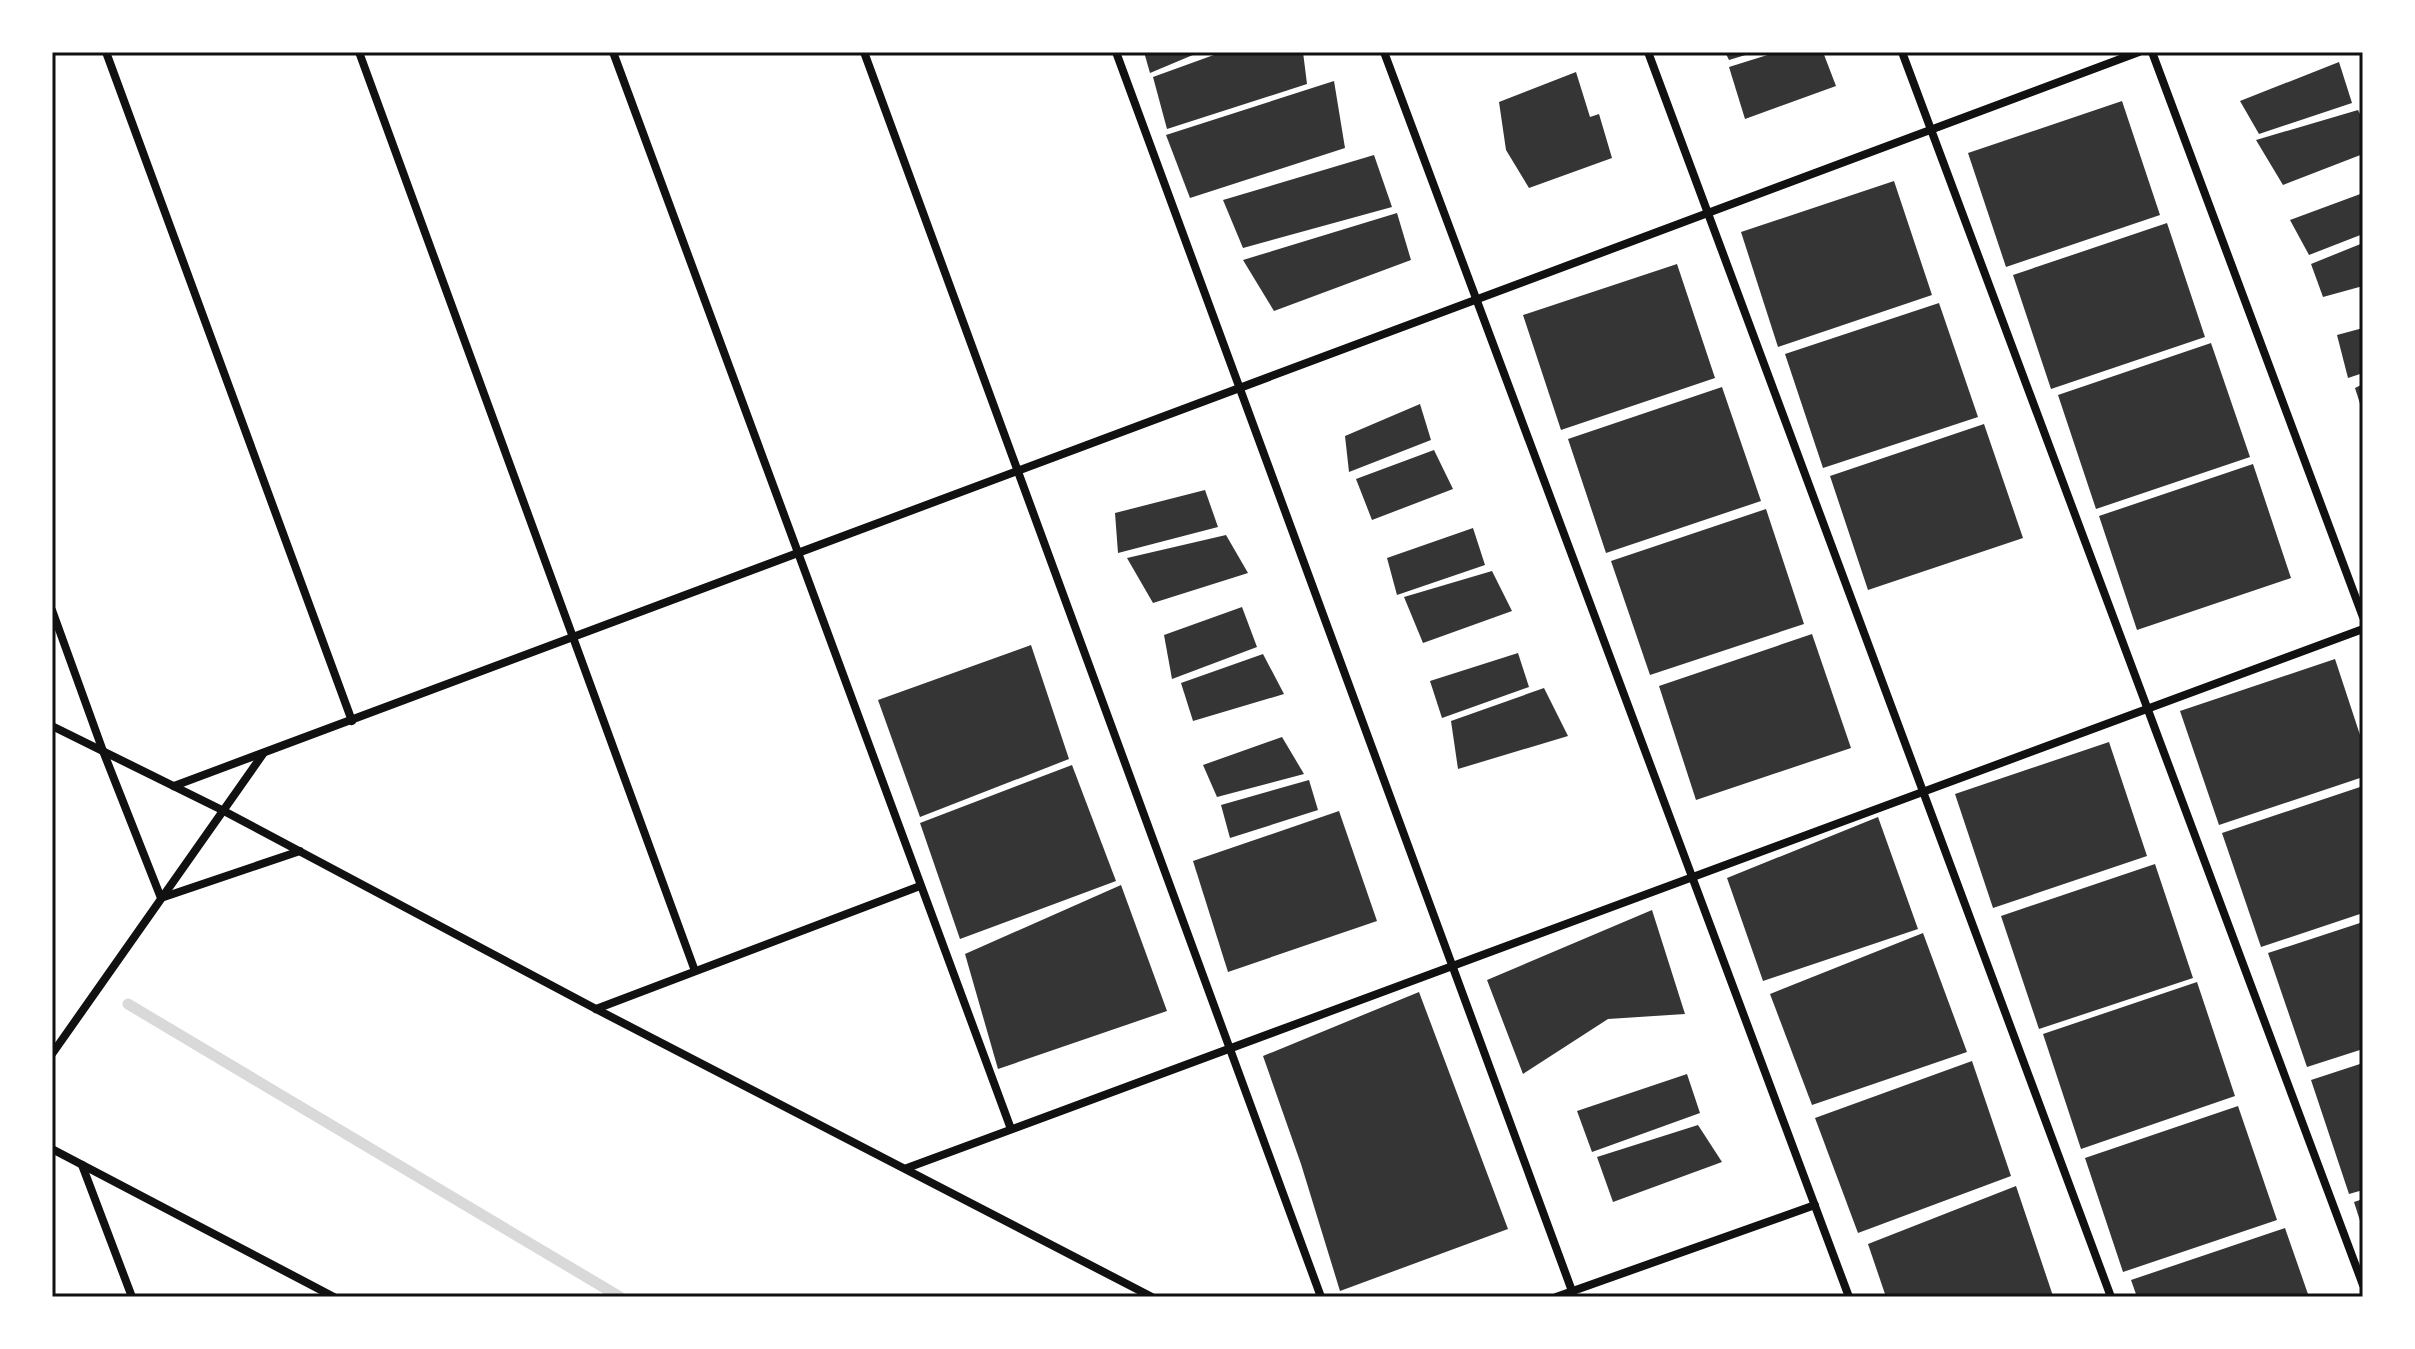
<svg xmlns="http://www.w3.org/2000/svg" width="2415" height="1349" viewBox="0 0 2415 1349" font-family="'Roboto Condensed',sans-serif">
	<rect width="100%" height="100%" fill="#fff"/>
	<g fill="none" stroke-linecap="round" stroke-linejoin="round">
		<polyline stroke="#d9d9d9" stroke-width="11" points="128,1004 620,1297"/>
	</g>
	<g fill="#353535">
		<polygon points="1144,52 1200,52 1150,73"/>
		<polygon points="1222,52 1303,52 1307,84 1167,129 1153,77"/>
		<polygon points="1725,52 1752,52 1752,53 1729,60"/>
		<polygon points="1777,52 1823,52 1836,86 1745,119 1729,67"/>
		<polygon points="2339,62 2352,103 2259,134 2240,101"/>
		<polygon points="1576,72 1590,117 1599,114 1612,158 1529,188 1506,150 1499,102"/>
		<polygon points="1334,81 1345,148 1190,198 1166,135"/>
		<polygon points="2122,101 2160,215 2006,267 1968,153"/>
		<polygon points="2358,110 2363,120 2363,154 2283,185 2256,140"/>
		<polygon points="1374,155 1392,207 1243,248 1223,200"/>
		<polygon points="1894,181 1932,295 1778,347 1741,232"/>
		<polygon points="2363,193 2363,234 2309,255 2290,220"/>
		<polygon points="1397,213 1411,260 1274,311 1243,260"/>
		<polygon points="2167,223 2205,337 2051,389 2013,275"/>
		<polygon points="2363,243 2363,286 2323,297 2311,264"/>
		<polygon points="1677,264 1715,378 1561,430 1523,315"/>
		<polygon points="1939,303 1978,417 1823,468 1785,354"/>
		<polygon points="2363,328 2363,373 2348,378 2337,335"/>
		<polygon points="2211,343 2250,457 2096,509 2058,395"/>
		<polygon points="2363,384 2363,410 2362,410 2355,388"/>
		<polygon points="1722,387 1761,501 1606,553 1568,439"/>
		<polygon points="1420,404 1431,440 1349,472 1345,436"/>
		<polygon points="1984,424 2023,538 1868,590 1830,476"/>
		<polygon points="1434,450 1453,489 1372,520 1356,479"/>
		<polygon points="2253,464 2291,578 2137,630 2099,516"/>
		<polygon points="1205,490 1218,527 1118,553 1115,513"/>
		<polygon points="1766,509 1804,624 1650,675 1611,561"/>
		<polygon points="1473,528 1485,565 1397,595 1387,558"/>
		<polygon points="1226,535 1248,573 1153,603 1127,558"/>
		<polygon points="1492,571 1512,611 1423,643 1404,597"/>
		<polygon points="1242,607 1257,647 1172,679 1164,635"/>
		<polygon points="1812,634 1851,748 1696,800 1659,686"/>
		<polygon points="1031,645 1069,759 920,817 878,700"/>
		<polygon points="1518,653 1529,687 1442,718 1430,681"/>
		<polygon points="1263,654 1284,694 1193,721 1181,683"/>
		<polygon points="2335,659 2363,744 2363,777 2219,825 2180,711"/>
		<polygon points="1544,688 1568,736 1458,769 1451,721"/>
		<polygon points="1282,737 1304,774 1217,797 1203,765"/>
		<polygon points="2109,742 2147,856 1993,908 1955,794"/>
		<polygon points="1072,765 1116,881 960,939 920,823"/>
		<polygon points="1309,780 1318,810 1230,838 1221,805"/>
		<polygon points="2363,786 2363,913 2261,947 2222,833"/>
		<polygon points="1339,811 1377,921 1228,972 1193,861"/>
		<polygon points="1878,817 1918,929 1763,981 1727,878"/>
		<polygon points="2155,864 2193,978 2039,1029 2001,916"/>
		<polygon points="1121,885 1167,1011 998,1069 965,954"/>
		<polygon points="1652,910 1685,1014 1608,1019 1523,1074 1487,980"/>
		<polygon points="2363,922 2363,1049 2307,1067 2268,953"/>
		<polygon points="1923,933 1967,1052 1812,1105 1770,994"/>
		<polygon points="2197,982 2235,1096 2081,1149 2043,1034"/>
		<polygon points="1419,992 1508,1229 1340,1291 1301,1164 1263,1056"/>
		<polygon points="1972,1061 2011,1176 1858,1233 1815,1118"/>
		<polygon points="2363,1063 2363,1190 2349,1194 2311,1080"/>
		<polygon points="1687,1074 1700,1113 1592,1152 1577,1111"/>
		<polygon points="2238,1106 2277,1220 2123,1272 2085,1158"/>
		<polygon points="1698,1125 1722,1162 1613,1202 1597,1157"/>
		<polygon points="2016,1186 2053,1296 1886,1297 1868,1244"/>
		<polygon points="2363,1199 2363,1227 2362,1227 2354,1202"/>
		<polygon points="2285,1228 2309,1297 2137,1297 2131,1280"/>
	</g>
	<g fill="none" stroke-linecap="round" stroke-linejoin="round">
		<g stroke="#111" stroke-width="8">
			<polyline points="106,52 352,721"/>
			<polyline points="359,52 695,971"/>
			<polyline points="613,52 1011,1129"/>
			<polyline points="864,52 1321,1297"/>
			<polyline points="1116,52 1572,1291"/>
			<polyline points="1384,52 1849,1297"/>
			<polyline points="1648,52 2111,1297"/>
			<polyline points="1902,52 2363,1285"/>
			<polyline points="2152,52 2363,617"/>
			<polyline points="52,610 103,751 161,898 300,851"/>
			<polyline points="52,726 222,810 596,1009 1152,1297"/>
			<polyline points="174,786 2139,52"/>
			<polyline points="596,1009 920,886"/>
			<polyline points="52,1054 263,754"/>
			<polyline points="52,1149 334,1297"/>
			<polyline points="82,1165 132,1297"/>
			<polyline points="907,1168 2363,629"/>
			<polyline points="1556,1297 1815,1205"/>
		</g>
	</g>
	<rect width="2415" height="1349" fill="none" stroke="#ffffff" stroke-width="108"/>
	<rect x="54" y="54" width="2307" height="1241" fill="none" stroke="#111" stroke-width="3"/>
</svg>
